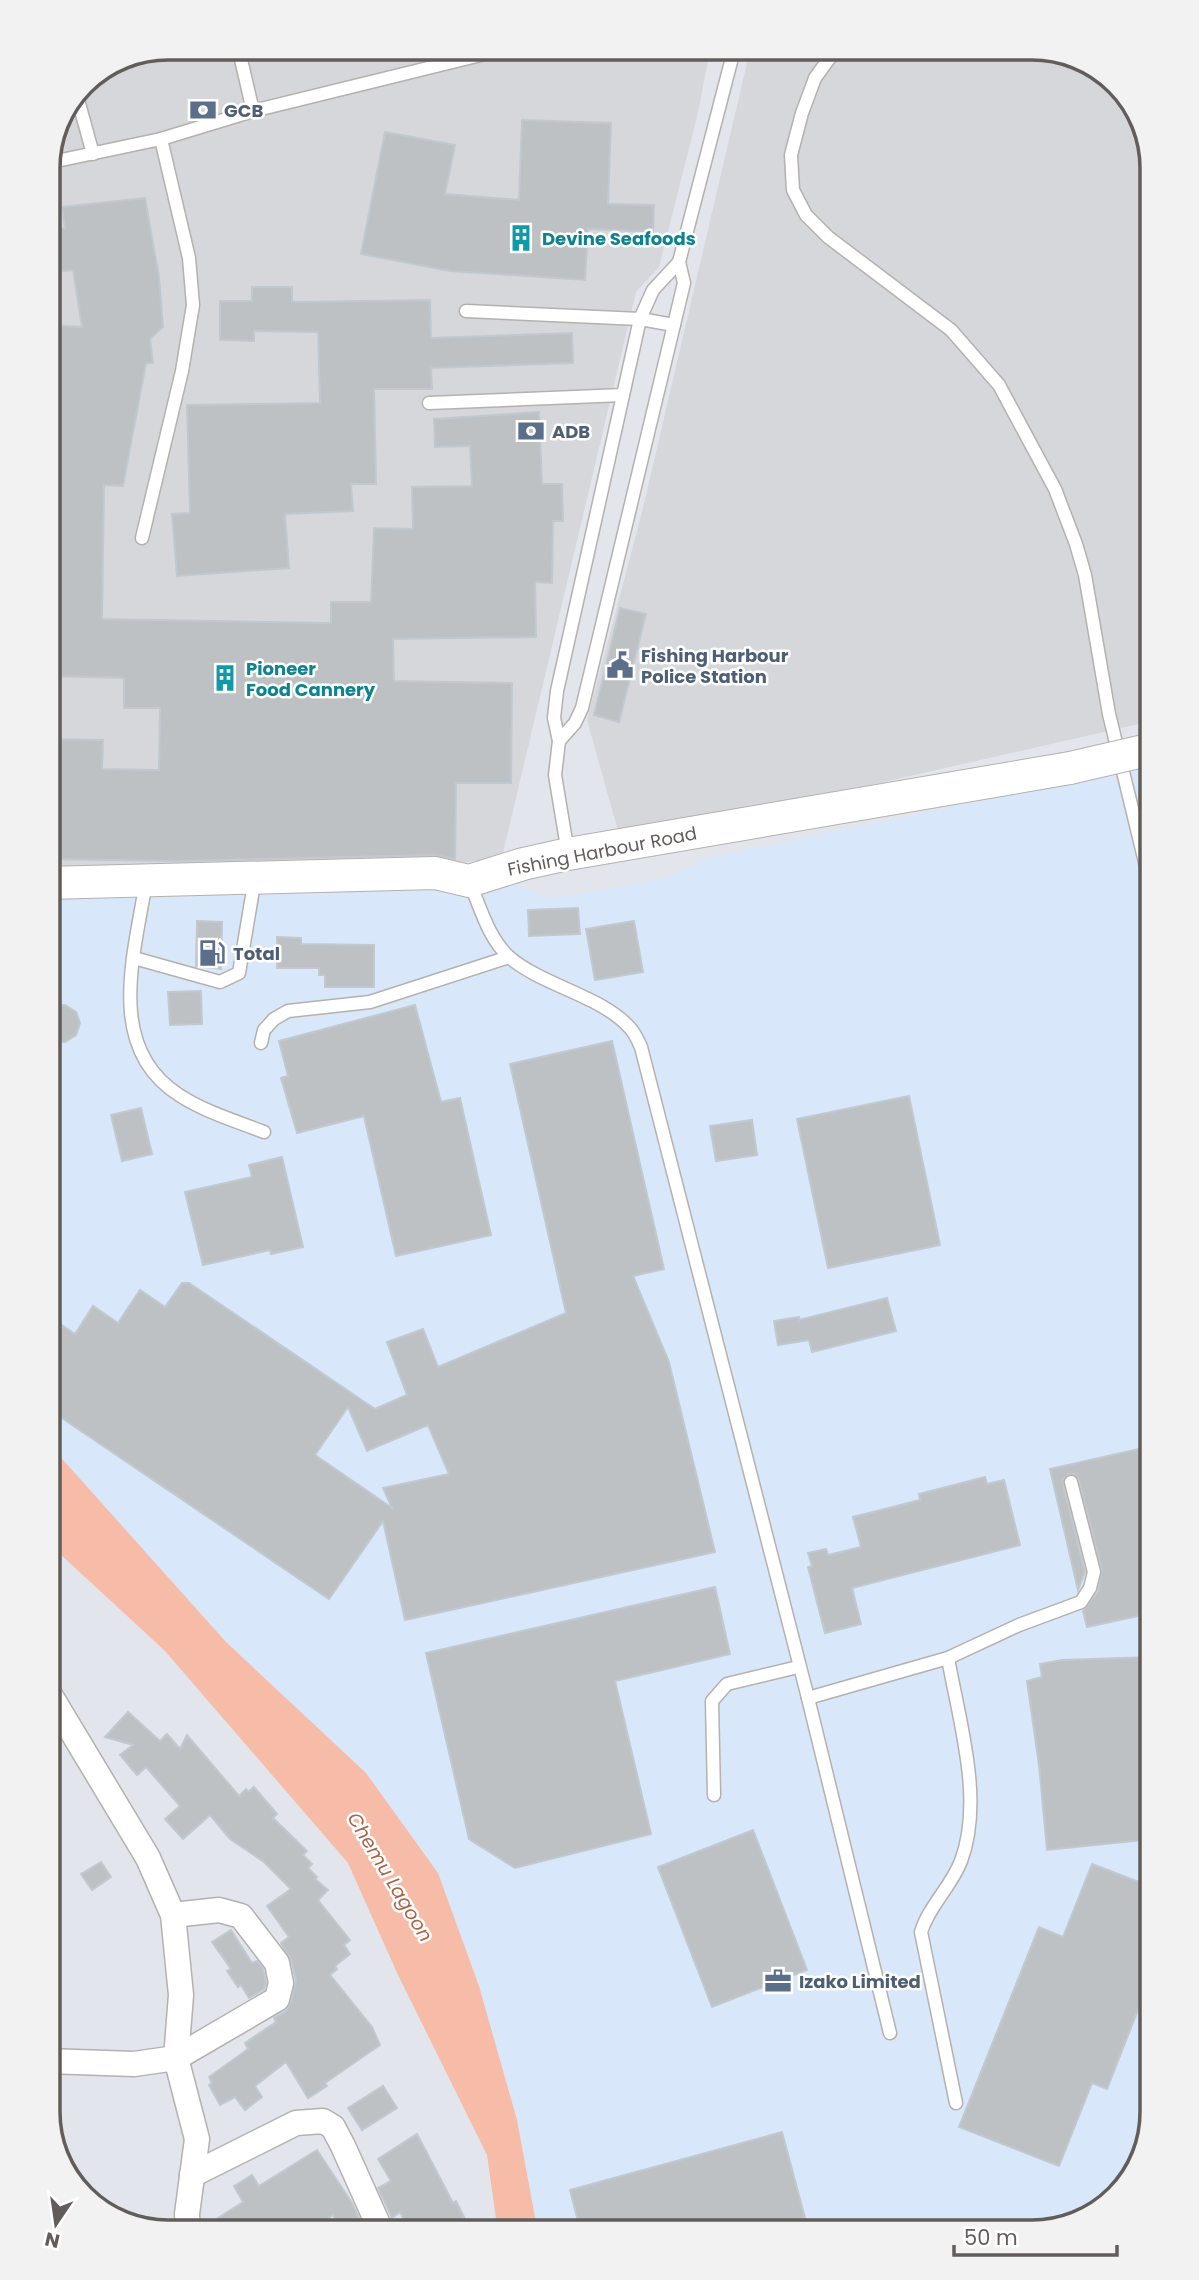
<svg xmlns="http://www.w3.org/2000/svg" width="1199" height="2280" viewBox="0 0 1199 2280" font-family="Poppins,sans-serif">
	<rect width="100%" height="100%" fill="#e2e6ec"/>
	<polygon fill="#d9e7fa" points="1152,764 1152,2113 1132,2179 1078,2223 1031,2233 538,2233 517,2120 479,1986 438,1873 366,1773 226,1642 47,1442 47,896 519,886 549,899 671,877 705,859"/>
	<g fill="#d5d7db">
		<polygon points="1040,48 1104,72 1142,121 1152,168 1152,721 668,831 620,838 587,720 642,512 750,50"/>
		<polygon points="710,51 697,117 659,267 636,292 502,857 460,863 47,872 47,160 83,82 122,56"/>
	</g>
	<polygon fill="#f6bca8" points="47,1442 226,1642 366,1773 438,1873 479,1986 517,2120 538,2233 498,2233 487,2155 398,1975 348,1863 165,1651 47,1542"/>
	<g fill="#bdc1c4" stroke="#c1c9d0" stroke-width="2" fill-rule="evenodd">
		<polygon points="522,120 611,123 608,204 654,205 653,232 588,229 585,280 450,271 361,254 385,132 455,145 445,194 519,200"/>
		<polygon points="145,198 159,277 163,327 150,339 153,363 146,363 123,486 104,485 102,619 331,623 331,602 371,602 374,528 413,529 412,487 472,486 470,446 435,447 434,419 539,412 542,484 562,484 563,521 553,521 552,583 535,582 536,637 393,639 394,681 512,683 511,783 456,783 455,859 435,855 179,861 47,859 47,739 103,740 102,769 159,770 160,708 124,708 124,678 47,676 47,426 49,426 50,391 47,391 47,325 82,327 73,270 47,273 47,230 65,228 62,207"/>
		<polygon points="252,287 292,287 292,302 430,300 431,338 572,333 573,363 431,368 432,389 374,389 376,484 351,484 353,511 285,514 289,568 177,576 172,514 190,513 187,405 320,403 318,332 254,331 254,341 220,340 220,301 252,301"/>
		<polygon points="620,608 646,614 619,722 594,715"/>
		<polygon points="578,908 580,934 529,936 528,910"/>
		<polygon points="197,921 222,922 221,969 196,966"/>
		<polygon points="634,921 643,972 595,980 586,929"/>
		<polygon points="277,937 301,938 301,944 374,945 374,987 325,987 325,975 319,975 319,968 277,968"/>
		<polygon points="201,991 202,1024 170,1025 168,992"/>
		<polygon points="59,1005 65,1005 76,1012 80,1023 76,1035 65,1042 59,1042 47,1037 47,1010"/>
		<polygon points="415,1005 441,1102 460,1098 491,1235 396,1256 364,1116 297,1133 281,1078 288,1076 279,1041"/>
		<path d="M612,1041l52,228 -31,7 36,86 46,190 -310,68 -22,-99 -54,78 -282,-191v-71l10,-15 18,12 18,-28 25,17 22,-33 25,17 17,-24h7l186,126 32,-14 -20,-53 36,-13 15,38 128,-54 -56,-249zM348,1407l19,44 61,-26 21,49 -66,14 9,20 -77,-53z"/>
		<polygon points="909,1096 940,1245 828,1268 797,1119"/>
		<polygon points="141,1108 152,1154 122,1161 111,1115"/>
		<polygon points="752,1120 757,1155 716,1161 710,1126"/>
		<polygon points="282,1157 303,1247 271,1254 270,1250 203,1265 185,1192 252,1177 249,1165"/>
		<polygon points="887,1298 896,1331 812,1352 809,1340 778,1345 774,1321 799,1317 799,1320"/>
		<polygon points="1152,1446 1152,1613 1087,1627 1083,1611 1098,1592 1102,1570 1079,1480 1074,1474 1068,1474 1063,1479 1063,1484 1085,1572 1078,1590 1050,1469"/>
		<polygon points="985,1477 987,1484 1004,1480 1020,1545 852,1588 861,1624 825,1633 808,1567 812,1566 808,1553 826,1549 828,1555 861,1547 853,1517 920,1500 919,1494"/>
		<polygon points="715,1587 730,1654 615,1681 651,1834 515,1868 469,1839 426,1653"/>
		<polygon points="1152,1657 1152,1839 1047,1850 1039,1765 1027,1681 1042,1677 1040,1664 1062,1660"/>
		<polygon points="128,1712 160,1741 167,1734 180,1749 187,1735 239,1796 246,1789 248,1792 254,1787 277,1814 273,1818 307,1851 303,1855 312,1864 308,1868 317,1877 315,1879 328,1890 318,1900 350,1940 344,1945 350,1954 335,1966 337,1969 330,1975 372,2027 380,2045 325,2083 327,2086 308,2098 286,2062 255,2086 262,2097 245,2110 235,2097 220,2105 209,2085 212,2083 209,2077 248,2049 245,2043 276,2022 274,2018 285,2012 291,2003 296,1980 291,1960 281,1943 289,1937 267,1906 291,1889 264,1862 230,1839 210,1815 183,1839 165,1819 180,1806 146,1767 137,1775 120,1755 133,1745 105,1737"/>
		<polygon points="753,1830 807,1970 712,2007 658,1867"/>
		<polygon points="101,1862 111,1877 92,1890 81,1874"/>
		<polygon points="1092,1864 1152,1887 1152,1974 1107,2089 1092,2083 1059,2166 959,2127 1039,1927 1063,1937"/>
		<polygon points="231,1930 252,1963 257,1961 263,1969 266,1983 264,1989 249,1998 241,1985 238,1987 227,1971 231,1969 212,1942"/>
		<polygon points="383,2086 397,2108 362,2130 348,2108"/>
		<polygon points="782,2132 809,2233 581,2233 570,2190"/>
		<polygon points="417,2134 453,2203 456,2201 472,2233 411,2233 400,2212 392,2218 378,2188 391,2181 378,2159"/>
		<polygon points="317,2150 352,2203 366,2233 343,2233 333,2215 306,2233 275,2233 269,2224 257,2233 227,2233 218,2218 243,2202 234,2186 252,2175 259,2186"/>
	</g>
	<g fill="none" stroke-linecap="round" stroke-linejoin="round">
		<defs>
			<g id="service">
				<polyline points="836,49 815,78 802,113 791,155 793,190 806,215 828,237 951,330 999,385 1055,489 1076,544 1085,575 1109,714 1152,891"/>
				<polyline points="240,55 253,111"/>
				<polyline points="77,96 93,154"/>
				<polyline points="47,163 161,139 253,111 489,53"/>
				<polyline points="466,311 640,319 674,325"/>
				<polyline points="429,403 623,395"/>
				<polyline points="142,538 182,371 193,305 189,258 161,139"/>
				<polyline points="559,741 575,723 582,708 684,283 679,262 734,50"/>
				<polyline points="568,853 555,775 559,741 554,718 557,691 640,319 653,290 679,262"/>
				<path d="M146,881c-11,72 -42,166 33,214 26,17 57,26 85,37"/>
				<path d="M469,881c11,25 19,57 40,76 34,29 93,39 121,71 5,5 8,13 11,19l167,651 82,335"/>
				<polyline points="134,958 220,982 239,973 255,878"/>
				<polyline points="261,1043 264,1030 274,1019 288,1011 370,1002 509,957"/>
				<path d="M948,1658c11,63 36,142 13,203 -10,26 -32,45 -40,71l35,171"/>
				<polyline points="808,1698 948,1658 1019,1625 1081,1602 1090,1588 1094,1572 1071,1482"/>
				<polyline points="714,1795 712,1701 727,1684 798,1667"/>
			</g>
			<g id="minor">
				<polyline points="47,1690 148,1858 173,1915 181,1995 176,2058 197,2139 187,2214 188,2233"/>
				<polyline points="47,2061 134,2064 176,2058 277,1999 281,1983 277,1963 241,1916 219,1910 173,1915"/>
				<polyline points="192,2175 296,2123 323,2121 333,2127 343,2146 382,2233"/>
			</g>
			<polyline id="tertiary" points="47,883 435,873 469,881 523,864 568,854 1070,768"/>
		</defs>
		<use href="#service" stroke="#b4b1ae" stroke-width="15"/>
		<use href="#minor" stroke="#b4b1ae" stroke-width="27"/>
		<use href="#tertiary" stroke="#b4b1ae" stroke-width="34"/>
		<use href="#service" stroke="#fff" stroke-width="12"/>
		<use href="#minor" stroke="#fff" stroke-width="24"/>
		<use href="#tertiary" stroke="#fff" stroke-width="32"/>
		<defs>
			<polyline id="tertiary-bridge" points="1070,768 1152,749"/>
		</defs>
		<use href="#tertiary-bridge" stroke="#b4b1ae" stroke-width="34" stroke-linecap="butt"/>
		<use href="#tertiary-bridge" stroke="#fff" stroke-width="32"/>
	</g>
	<defs>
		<symbol id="bank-bare" viewBox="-9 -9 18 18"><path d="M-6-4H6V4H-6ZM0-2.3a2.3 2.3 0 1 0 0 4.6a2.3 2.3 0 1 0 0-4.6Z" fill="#5c6f8a" stroke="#fff" stroke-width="2.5" paint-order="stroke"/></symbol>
		<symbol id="building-bare" viewBox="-9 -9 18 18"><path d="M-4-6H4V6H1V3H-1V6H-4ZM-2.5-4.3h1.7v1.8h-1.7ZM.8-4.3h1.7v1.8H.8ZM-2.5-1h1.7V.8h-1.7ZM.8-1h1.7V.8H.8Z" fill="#0f9aa8" stroke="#fff" stroke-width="2.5" paint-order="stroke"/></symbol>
		<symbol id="civic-bare" viewBox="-9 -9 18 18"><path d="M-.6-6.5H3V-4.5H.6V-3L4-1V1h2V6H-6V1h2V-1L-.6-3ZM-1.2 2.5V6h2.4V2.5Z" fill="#5c6f8a" stroke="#fff" stroke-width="2.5" paint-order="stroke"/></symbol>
		<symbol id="fuel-bare" viewBox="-9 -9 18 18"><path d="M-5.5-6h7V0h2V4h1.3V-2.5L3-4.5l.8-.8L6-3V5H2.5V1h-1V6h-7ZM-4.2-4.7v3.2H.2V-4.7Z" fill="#5c6f8a" stroke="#fff" stroke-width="2.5" paint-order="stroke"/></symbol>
		<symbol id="office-bare" viewBox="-9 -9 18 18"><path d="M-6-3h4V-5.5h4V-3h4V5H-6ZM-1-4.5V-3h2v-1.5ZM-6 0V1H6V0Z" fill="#5c6f8a" stroke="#fff" stroke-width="2.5" paint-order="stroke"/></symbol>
	</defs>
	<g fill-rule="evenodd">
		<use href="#bank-bare" x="184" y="91" width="38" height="38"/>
		<use href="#building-bare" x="502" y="219" width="38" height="38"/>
		<use href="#bank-bare" x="512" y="412" width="38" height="38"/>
		<use href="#civic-bare" x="601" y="646" width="38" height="38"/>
		<use href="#building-bare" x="206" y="659" width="38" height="38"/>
		<use href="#fuel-bare" x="193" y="934" width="38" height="38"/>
		<use href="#office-bare" x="759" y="1962" width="38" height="38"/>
	</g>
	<g text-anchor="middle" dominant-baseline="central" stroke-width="5" stroke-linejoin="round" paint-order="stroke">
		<g font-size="18" font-weight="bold" fill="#4e5e75" stroke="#fff" text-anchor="start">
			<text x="224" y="110">GCB</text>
			<text x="552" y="431">ADB</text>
			<text x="641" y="655">Fishing Harbour<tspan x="641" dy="21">Police Station</tspan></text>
			<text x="233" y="953">Total</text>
			<text x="799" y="1981">Izako Limited</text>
		</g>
		<g font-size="18" font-weight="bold" fill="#0d838f" stroke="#fff" text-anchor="start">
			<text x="542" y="238">Devine Seafoods</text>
			<text x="246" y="668">Pioneer<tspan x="246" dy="21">Food Cannery</tspan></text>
		</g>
		<g font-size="18" fill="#625d5b" stroke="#fff">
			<text transform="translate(602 851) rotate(-11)">Fishing Harbour Road</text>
		</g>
		<g font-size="19" font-style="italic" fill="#a66748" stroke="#fff">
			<text transform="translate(390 1877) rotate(59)">Chemu Lagoon</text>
		</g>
	</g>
	<path d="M0 0H1199V2280H0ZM168 60H1032A108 108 0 0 1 1140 168V2112A108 108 0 0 1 1032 2220H168A108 108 0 0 1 60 2112V168A108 108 0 0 1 168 60Z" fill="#f2f2f2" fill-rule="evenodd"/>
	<path fill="none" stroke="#625d5b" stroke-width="3.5" d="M168 60H1032A108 108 0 0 1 1140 168V2112A108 108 0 0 1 1032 2220H168A108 108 0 0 1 60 2112V168A108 108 0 0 1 168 60Z"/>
	<g transform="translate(56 2224) rotate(193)" stroke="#ffffff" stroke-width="5" paint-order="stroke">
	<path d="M0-5L12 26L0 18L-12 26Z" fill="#625d5b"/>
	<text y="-10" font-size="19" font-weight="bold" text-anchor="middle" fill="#625d5b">N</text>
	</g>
	<path d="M954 2245v10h163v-10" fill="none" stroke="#625d5b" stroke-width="3.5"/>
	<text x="964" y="2245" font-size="21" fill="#625d5b" stroke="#ffffff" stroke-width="5" paint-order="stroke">50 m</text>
</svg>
